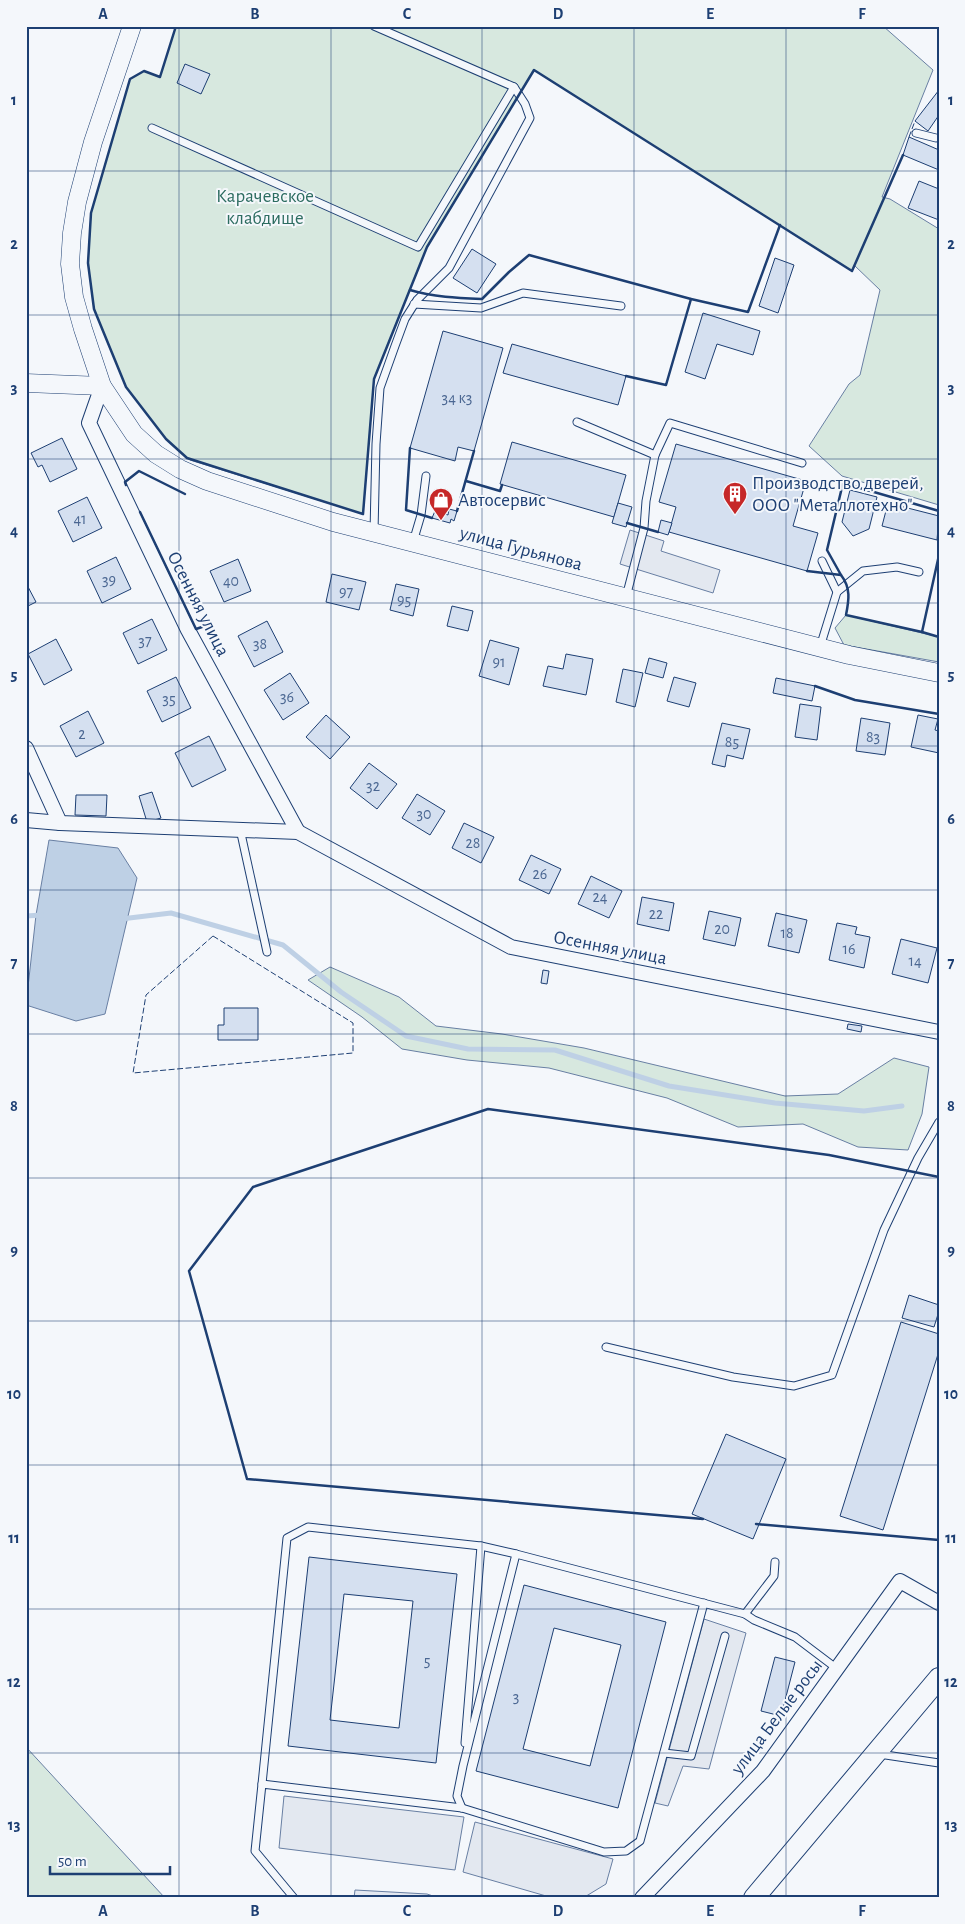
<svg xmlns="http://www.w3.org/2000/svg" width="965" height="1924" viewBox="0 0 965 1924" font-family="'Alegreya Sans',sans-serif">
	<rect width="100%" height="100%" fill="#f4f7fb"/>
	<g fill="#d7e8df" stroke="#687fa3">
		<polygon points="176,26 883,26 933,70 882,197 890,199 939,229 939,505 842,476 809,446 849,384 860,375 880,290 855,266 852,271 534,70 427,247 374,379 363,514 190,460 166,439 126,387 94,309 88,263 91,213 130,79 144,71 160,77"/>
		<polygon points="846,615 939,637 939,662 844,645 835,628"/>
		<polygon points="330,967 399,997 436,1026 502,1034 584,1048 785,1096 838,1094 894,1058 929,1067 922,1114 908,1150 858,1147 803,1124 738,1127 667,1098 549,1068 467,1060 402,1049 362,1017 308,980"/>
		<polygon points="26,1747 165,1898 26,1898"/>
	</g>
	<g fill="#e3e8f0" stroke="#687fa3">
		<polygon points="630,530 664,541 661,551 720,570 713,593 620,564"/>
		<polygon points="704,1619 746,1633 709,1769 683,1766 668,1806 655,1803"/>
		<polygon points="284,1796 464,1817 455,1870 279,1848"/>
		<polygon points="475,1822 613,1859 606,1884 583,1898 553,1898 463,1872"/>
		<polygon points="355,1890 427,1894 439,1898 354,1898"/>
	</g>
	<polygon fill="#bed0e5" stroke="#687fa3" points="49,840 118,848 137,878 105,1014 76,1021 26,1005 36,915"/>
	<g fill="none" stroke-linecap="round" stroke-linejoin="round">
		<g stroke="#bed0e5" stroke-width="5">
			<polyline points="26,916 42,915"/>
			<polyline points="121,919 171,913 283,945 341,992 406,1036 468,1049 555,1050 669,1086 775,1103 864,1111 902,1106"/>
		</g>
	</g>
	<g fill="#d5e0f0" stroke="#1d3f73" fill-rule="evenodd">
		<polygon points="185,64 210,74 201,94 177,83"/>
		<polygon points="939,90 939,115 928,131 915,121"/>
		<polygon points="909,137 939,150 939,170 903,155"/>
		<polygon points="919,181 939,189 939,220 908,208"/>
		<polygon points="472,249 496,264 477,293 453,278"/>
		<polygon points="775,258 794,265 778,313 759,306"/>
		<polygon points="703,313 760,331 753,355 717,344 705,379 685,372"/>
		<polygon points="443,331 503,348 474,451 458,447 455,461 410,448"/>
		<polygon points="512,344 626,376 618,405 503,373"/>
		<polygon points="62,438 77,469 50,482 42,465 38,467 31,453"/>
		<polygon points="512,442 626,475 614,517 500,484"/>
		<polygon points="676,444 806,481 793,526 818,533 807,571 669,532 676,507 659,502"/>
		<polygon points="850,490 877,497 869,529 853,536 842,522"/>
		<polygon points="87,497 102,528 73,542 58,511"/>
		<polygon points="618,503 632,507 626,527 612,523"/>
		<polygon points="888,503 939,516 937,540 882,526"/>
		<polygon points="449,509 457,511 454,521 451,519 450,523 432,518 435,511 448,515"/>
		<polygon points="661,520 672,523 668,535 658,532"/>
		<polygon points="116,557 131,589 102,603 87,571"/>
		<polygon points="238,559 251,591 224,602 210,571"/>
		<polygon points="332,574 366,582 359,610 326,602"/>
		<polygon points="26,583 36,602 26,607"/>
		<polygon points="396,584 419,589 413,616 390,610"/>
		<polygon points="452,606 473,611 468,631 447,626"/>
		<polygon points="152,619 167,650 138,664 123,633"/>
		<polygon points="267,621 283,652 254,667 238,636"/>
		<polygon points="56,639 72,670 44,685 28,654"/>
		<polygon points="490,640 519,648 509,685 479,676"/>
		<polygon points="566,654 593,659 586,695 543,686 548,666 563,669"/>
		<polygon points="649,658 667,663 663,678 645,673"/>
		<polygon points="623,669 643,673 635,707 616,702"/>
		<polygon points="290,673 309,703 283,720 264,690"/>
		<polygon points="176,677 191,708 162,722 147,691"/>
		<polygon points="674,677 696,683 689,707 667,701"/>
		<polygon points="776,678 815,686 812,701 773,693"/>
		<polygon points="800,704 821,707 817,740 795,737"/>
		<polygon points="88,711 104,743 76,757 60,726"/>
		<polygon points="326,715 350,737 330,759 306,737"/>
		<polygon points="918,715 938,719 935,730 939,731 939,753 911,747"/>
		<polygon points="861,718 890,723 885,755 856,751"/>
		<polygon points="722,723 750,729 743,759 727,755 725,767 712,764"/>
		<polygon points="209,736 226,770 192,787 175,753"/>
		<polygon points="369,763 397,784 377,809 350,788"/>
		<polygon points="152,792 161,818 147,822 139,796"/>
		<polygon points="417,794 445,811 430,835 402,818"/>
		<polygon points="76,795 107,795 106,816 75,815"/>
		<polygon points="464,823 494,837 481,863 452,848"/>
		<polygon points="531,855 561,869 549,894 519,880"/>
		<polygon points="591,876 622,891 609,918 578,904"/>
		<polygon points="642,897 674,903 669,931 637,924"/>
		<polygon points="709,911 741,918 735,946 703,939"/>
		<polygon points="776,913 807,920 799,953 768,946"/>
		<polygon points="837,923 857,927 855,934 870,937 864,968 829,960"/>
		<polygon points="901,939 937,948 928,983 892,974"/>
		<polygon points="543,970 549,971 547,984 541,983"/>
		<polygon points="224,1008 258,1008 258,1040 218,1040 218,1025 224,1025"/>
		<polygon points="848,1024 862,1026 861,1032 847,1029"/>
		<polygon points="909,1295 939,1305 939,1311 934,1327 902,1318"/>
		<polygon points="901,1322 939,1334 939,1351 883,1530 840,1516"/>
		<polygon points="726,1434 786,1459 753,1539 692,1514"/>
		<path d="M309,1557l148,17 -21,189 -148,-17zM344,1594l69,7 -14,127 -69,-8z"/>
		<path d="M524,1585l142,37 -48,186 -142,-37zM554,1628l67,17 -31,121 -67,-17z"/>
		<polygon points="775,1657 795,1662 781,1716 761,1711"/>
	</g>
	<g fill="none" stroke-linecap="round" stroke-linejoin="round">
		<defs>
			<g id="service">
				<polyline points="152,128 418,247 514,87 374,26"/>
				<polyline points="916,133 936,138"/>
				<polyline points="414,304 481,308 523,293 621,306"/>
				<polyline points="577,422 655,455 646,501 644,528 626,597"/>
				<polyline points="655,455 670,423 802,463"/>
				<polyline points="374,532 376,444 380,388 395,346 405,319 417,300 449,268 530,118 525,104 514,87"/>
				<polyline points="413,542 421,515 426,476"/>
				<polyline points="822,561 837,592"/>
				<polyline points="820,647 837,592 863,571 897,567 919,572"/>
				<polyline points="240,829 267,952"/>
				<polyline points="606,1347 733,1377 794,1386 832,1375 884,1230 918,1158 939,1122"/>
				<polyline points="745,1614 754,1620 795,1637 836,1668"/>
				<polyline points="465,1743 481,1546"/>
				<polyline points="664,1753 691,1756 725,1636"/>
				<polyline points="879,1754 939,1763"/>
				<polyline points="262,1784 287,1538 308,1527 481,1546 516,1554"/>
				<polyline points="462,1808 457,1796 463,1766 516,1554 745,1614 774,1576 775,1562"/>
				<polyline points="294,1898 255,1851 262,1784 462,1808 604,1852 626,1851 640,1841 704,1603"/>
			</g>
			<g id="minor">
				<polyline points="102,386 89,423 188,630 298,832"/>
				<polyline points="26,748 60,823"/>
				<polyline points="26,820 60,823 298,832 511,947 939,1032"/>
				<polyline points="642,1898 763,1771 900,1581 939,1603"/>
			</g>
			<g id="tertiary">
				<polyline points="132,26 93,142 77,202 72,233 70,264 74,297 83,329 102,386 134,434 156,454 180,469 207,481 333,522 849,655 939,673"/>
				<polyline points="26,383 102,386"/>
			</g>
			<polyline id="secondary" points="754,1898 939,1678"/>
		</defs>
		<use href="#service" stroke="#1d3f73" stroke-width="9"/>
		<use href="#minor" stroke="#1d3f73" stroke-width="16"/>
		<use href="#tertiary" stroke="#1d3f73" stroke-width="19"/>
		<use href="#secondary" stroke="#1d3f73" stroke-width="22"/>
		<use href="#service" stroke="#f4f7fb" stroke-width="7"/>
		<use href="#minor" stroke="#f4f7fb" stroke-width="14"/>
		<use href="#tertiary" stroke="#f4f7fb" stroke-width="18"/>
		<use href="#secondary" stroke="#f4f7fb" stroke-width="20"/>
		<g stroke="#1d3f73" stroke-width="1" stroke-dasharray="6 2.5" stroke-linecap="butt">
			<polyline points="909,137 915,121"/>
			<polygon points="213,936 353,1023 353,1053 133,1073 146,995"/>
		</g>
		<g stroke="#1d3f73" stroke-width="2.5">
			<polyline points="176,26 160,77 144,71 130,79 91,213 88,263 94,309 126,387 166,439 187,458 363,514 374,379 427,247 534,70 852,271 903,155"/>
			<path d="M410,290c23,7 48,8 72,9l27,-27 20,-17 162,44 57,13 32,-87"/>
			<polyline points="626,376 666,385 691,299"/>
			<polyline points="410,448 406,510 432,518"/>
			<polyline points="466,481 500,491 502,485"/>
			<polyline points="126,485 125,482 139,471 185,494"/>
			<polyline points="457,511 474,451"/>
			<polyline points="140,512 196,629 202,627"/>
			<polyline points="627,523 658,532"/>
			<polyline points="807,571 841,575 827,550 843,483 939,511"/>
			<path d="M841,575c10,13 8,25 5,40l76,17 17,-77"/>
			<polyline points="922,632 939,637"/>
			<polyline points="815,686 855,700 939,714"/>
			<polyline points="703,1519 247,1479 189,1271 253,1187 488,1109 829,1155 939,1177"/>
			<polyline points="756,1524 939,1540"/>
		</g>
	</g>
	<path fill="none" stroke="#1d3f73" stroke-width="1" stroke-opacity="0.55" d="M179,26v1872M331,26v1872M482,26v1872M634,26v1872M786,26v1872M26,171h913M26,315h913M26,459h913M26,603h913M26,746h913M26,890h913M26,1034h913M26,1178h913M26,1321h913M26,1465h913M26,1609h913M26,1753h913"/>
	<defs>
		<symbol id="building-pin" viewBox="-11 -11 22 30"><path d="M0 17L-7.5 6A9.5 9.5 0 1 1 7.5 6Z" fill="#c62828" stroke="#f4f7fb"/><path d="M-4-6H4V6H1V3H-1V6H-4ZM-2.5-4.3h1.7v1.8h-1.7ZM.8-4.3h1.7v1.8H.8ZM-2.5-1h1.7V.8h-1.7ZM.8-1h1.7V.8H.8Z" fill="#fff"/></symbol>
		<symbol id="shop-pin" viewBox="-11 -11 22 30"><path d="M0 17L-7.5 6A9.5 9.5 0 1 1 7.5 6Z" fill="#c62828" stroke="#f4f7fb"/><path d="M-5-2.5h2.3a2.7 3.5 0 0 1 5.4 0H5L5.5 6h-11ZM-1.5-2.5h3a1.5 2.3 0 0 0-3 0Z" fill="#fff"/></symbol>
	</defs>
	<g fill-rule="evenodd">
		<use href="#building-pin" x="721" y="480" width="28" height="38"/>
		<use href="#shop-pin" x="427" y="486" width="28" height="38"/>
	</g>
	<g text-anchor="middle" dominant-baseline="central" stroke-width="4" stroke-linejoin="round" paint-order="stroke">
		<g font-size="16" fill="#4b6792">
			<text x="457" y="398">34 к3</text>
			<text x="80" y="519">41</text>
			<text x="109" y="580">39</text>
			<text x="231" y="581">40</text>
			<text x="346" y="592">97</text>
			<text x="404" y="600">95</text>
			<text x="145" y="641">37</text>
			<text x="260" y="644">38</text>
			<text x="499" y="662">91</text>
			<text x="287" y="697">36</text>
			<text x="169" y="699">35</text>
			<text x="82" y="734">2</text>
			<text x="873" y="737">83</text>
			<text x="732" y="742">85</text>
			<text x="373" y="786">32</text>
			<text x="424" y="814">30</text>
			<text x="473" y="843">28</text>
			<text x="540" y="874">26</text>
			<text x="600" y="897">24</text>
			<text x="656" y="914">22</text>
			<text x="722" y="929">20</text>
			<text x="787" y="933">18</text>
			<text x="849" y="949">16</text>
			<text x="915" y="961">14</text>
			<text x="427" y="1661">5</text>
			<text x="516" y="1697">3</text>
		</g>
		<g font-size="19" fill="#2c6c60" stroke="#f4f7fb">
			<text x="265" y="196">Карачевское<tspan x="265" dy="22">клабдище</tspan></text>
		</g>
		<g font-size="19" fill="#1d3f73" stroke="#f4f7fb" text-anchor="start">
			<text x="752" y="483">Производство дверей,<tspan x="752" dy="22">ООО "Металлотехно"</tspan></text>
			<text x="458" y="500">Автосервис</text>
		</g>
		<g font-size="19" fill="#1d3f73" stroke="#f4f7fb">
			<text transform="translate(521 549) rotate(15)">улица Гурьянова</text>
			<text transform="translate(198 604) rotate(63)">Осенняя улица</text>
			<text transform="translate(610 948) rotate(11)">Осенняя улица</text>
			<text transform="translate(777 1717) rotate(-53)">улица Белые росы</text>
		</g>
	</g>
	<rect width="965" height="1924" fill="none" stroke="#f4f7fb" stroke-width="55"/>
	<path d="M50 1866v8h120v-8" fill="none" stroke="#1d3f73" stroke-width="2.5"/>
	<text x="58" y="1866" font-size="15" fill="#1d3f73" stroke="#f4f7fb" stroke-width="4" paint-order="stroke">50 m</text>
	<rect x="28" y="28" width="910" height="1868" fill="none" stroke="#1d3f73" stroke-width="2"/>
	<g font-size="16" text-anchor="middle" font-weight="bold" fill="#1d3f73">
		<text x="103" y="19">A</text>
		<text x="255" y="19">B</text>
		<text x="407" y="19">C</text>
		<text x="558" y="19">D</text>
		<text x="710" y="19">E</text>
		<text x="862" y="19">F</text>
		<text x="14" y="105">1</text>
		<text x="951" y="105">1</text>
		<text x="14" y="249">2</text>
		<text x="951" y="249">2</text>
		<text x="14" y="393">3</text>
		<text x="951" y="393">3</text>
		<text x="14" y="536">4</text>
		<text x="951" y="536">4</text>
		<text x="14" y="680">5</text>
		<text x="951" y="680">5</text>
		<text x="14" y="824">6</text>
		<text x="951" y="824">6</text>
		<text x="14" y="968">7</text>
		<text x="951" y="968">7</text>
		<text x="14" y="1111">8</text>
		<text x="951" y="1111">8</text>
		<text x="14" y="1255">9</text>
		<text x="951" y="1255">9</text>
		<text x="14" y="1399">10</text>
		<text x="951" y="1399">10</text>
		<text x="14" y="1543">11</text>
		<text x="951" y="1543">11</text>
		<text x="14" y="1687">12</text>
		<text x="951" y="1687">12</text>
		<text x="14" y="1830">13</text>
		<text x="951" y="1830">13</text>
		<text x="103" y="1916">A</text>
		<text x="255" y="1916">B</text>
		<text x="407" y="1916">C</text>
		<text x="558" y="1916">D</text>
		<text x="710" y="1916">E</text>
		<text x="862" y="1916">F</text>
	</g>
</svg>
